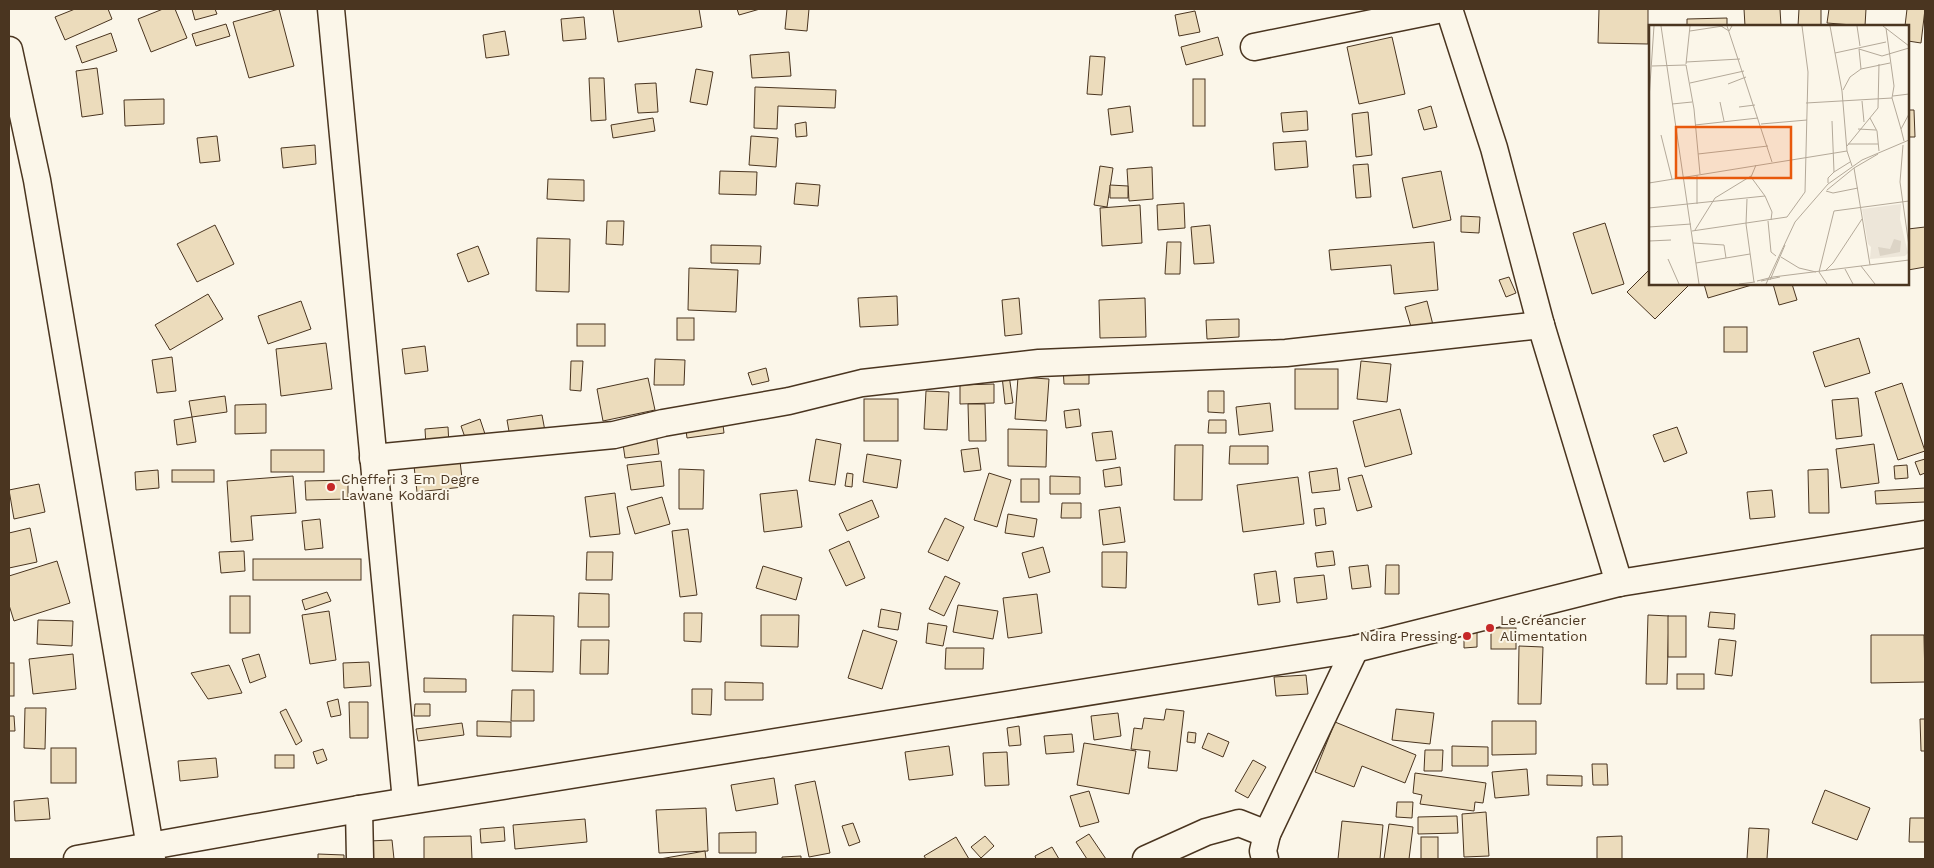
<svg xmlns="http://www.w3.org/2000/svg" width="1934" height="868" viewBox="0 0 1934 868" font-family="'Work Sans',sans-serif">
	<rect width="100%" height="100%" fill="#fbf6e9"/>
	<g fill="#ecdcbc" stroke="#4a3520">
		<polygon points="75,9 108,9 112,19 65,40 55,17"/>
		<polygon points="163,9 175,9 187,38 151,52 138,19"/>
		<polygon points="192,9 215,9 217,14 195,20"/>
		<polygon points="279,9 294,66 249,78 233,22"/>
		<polygon points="613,9 699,9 702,27 618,42"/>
		<polygon points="737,9 760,9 739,15"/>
		<polygon points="787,9 809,9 807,31 785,29"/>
		<polygon points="1599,9 1648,9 1648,44 1598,43"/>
		<polygon points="1744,9 1780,9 1781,26 1745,26"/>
		<polygon points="1799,9 1821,9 1821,26 1798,26"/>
		<polygon points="1829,9 1866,9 1865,26 1827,23"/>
		<polygon points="1907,9 1925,9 1921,43 1908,41 1908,26 1905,26"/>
		<polygon points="1195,11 1200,32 1179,36 1175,15"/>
		<polygon points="584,17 586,39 563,41 561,19"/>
		<polygon points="1727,18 1727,26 1687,26 1687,19"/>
		<polygon points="226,24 230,36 196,46 192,34"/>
		<polygon points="505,31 509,55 486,58 483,35"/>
		<polygon points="111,33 117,51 82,63 76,46"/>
		<polygon points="1218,37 1223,55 1186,65 1181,47"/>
		<polygon points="1392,37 1405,94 1359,104 1347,47"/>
		<polygon points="789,52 791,76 752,78 750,55"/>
		<polygon points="1090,56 1105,57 1102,95 1087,94"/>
		<polygon points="97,68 103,114 82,117 76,71"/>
		<polygon points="696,69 713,72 707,105 690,102"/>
		<polygon points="589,78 604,78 606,120 591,121"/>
		<rect x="1193" y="79" width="12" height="47"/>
		<polygon points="656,83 658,112 638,113 635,84"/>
		<polygon points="755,87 836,90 835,108 778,106 777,129 754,128"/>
		<polygon points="164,99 164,124 125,126 124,100"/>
		<polygon points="1130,106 1133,132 1111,135 1108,109"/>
		<polygon points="1431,106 1437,127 1424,130 1418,110"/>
		<polygon points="1908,110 1914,110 1915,137 1908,137"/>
		<polygon points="1307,111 1308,130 1283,132 1281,113"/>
		<polygon points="1368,112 1372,155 1356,157 1352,114"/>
		<polygon points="653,118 655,131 613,138 611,125"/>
		<polygon points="806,122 807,136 796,137 795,124"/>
		<polygon points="217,136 220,161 200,163 197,138"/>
		<polygon points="751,136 778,138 776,167 749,165"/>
		<polygon points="1306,141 1308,167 1275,170 1273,143"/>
		<polygon points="315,145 316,164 283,168 281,148"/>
		<polygon points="1368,164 1371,197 1356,198 1353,165"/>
		<polygon points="1100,166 1113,168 1107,207 1094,205"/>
		<polygon points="1152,167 1153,199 1129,201 1127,169"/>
		<polygon points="720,171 757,172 756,195 719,194"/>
		<polygon points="1441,171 1451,220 1413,228 1402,178"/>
		<polygon points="548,179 584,180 584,201 547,199"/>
		<polygon points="796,183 820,185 818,206 794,204"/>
		<polygon points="1110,185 1128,186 1128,198 1110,198"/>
		<polygon points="1184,203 1185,228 1158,230 1157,205"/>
		<polygon points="1140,205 1142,243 1102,246 1100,208"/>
		<polygon points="1461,216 1480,217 1479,233 1461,232"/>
		<polygon points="607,221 624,221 623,245 606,244"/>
		<polygon points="1605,223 1624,284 1592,294 1573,233"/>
		<polygon points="215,225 234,264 197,282 177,244"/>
		<polygon points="1210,225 1214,263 1194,264 1191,227"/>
		<polygon points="1925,227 1925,267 1908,270 1908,229"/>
		<polygon points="537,238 570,239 569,292 536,291"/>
		<polygon points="1167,242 1181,242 1180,274 1165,274"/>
		<polygon points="1434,242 1438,290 1394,294 1391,265 1331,270 1329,250"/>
		<polygon points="711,245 761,246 760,264 711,263"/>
		<polygon points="478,246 489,274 468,282 457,254"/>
		<polygon points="689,268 738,270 736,312 688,310"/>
		<polygon points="1650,269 1650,284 1690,284 1655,319 1627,292"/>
		<polygon points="1509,277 1516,293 1506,297 1499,280"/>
		<polygon points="1704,284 1755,284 1708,298"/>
		<polygon points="1773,284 1792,284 1797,300 1779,305"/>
		<polygon points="208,294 223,319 170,350 155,325"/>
		<polygon points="897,296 898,325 860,327 858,298"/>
		<polygon points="1019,298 1022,334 1005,336 1002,300"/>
		<polygon points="1145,298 1146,337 1100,338 1099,300"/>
		<polygon points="301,301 311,329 268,344 258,316"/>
		<polygon points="1427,301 1433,325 1412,330 1405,307"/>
		<rect x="677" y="318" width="17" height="22"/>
		<polygon points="1239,319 1239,337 1207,339 1206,320"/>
		<rect x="577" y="324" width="28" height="22"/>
		<rect x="1724" y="327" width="23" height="25"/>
		<polygon points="1859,338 1870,373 1825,387 1813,352"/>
		<polygon points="326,343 332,389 281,396 276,349"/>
		<polygon points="425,346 428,371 405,374 402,349"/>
		<polygon points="172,357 176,391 157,393 152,360"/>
		<polygon points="655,359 685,360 684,385 654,385"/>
		<polygon points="571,361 583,361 581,391 570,390"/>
		<polygon points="1361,361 1391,364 1387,402 1357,399"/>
		<polygon points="1089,367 1089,384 1064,384 1063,368"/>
		<polygon points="766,368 769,381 752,385 748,373"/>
		<rect x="1295" y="369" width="43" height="40"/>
		<polygon points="1009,375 1013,403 1005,404 1002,376"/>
		<polygon points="1018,377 1049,379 1046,421 1015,419"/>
		<polygon points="648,378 655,410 603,421 597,389"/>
		<polygon points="1902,383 1925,451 1898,460 1875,392"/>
		<polygon points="994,384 994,403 960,404 960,385"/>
		<polygon points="926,391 949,392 947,430 924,429"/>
		<polygon points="1208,391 1224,391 1224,413 1208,412"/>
		<polygon points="225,396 227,412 192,417 189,401"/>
		<polygon points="1858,398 1862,436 1836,439 1832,400"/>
		<rect x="864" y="399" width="34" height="42"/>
		<polygon points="1270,403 1273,431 1239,435 1236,407"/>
		<polygon points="266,404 266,433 235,434 235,405"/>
		<polygon points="968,404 985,404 986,441 969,441"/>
		<polygon points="1079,409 1081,426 1066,428 1064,411"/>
		<polygon points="1400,409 1412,454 1365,467 1353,421"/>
		<polygon points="542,415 545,431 510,437 507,420"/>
		<polygon points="192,417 196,442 177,445 174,420"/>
		<polygon points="722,417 724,433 687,438 685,422"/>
		<polygon points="480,419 487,440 468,446 461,426"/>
		<polygon points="1209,420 1226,420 1226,433 1208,433"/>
		<polygon points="448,427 449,445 426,446 425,429"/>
		<polygon points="1677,427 1687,453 1664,462 1653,435"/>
		<polygon points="1008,429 1047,430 1046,467 1008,466"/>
		<polygon points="1112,431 1116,459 1096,461 1092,433"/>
		<polygon points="656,433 659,454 625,458 622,437"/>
		<polygon points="816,439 841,444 835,485 809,481"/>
		<polygon points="1874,444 1879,483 1841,488 1836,449"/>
		<polygon points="1175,445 1203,445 1202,500 1174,500"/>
		<polygon points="1230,446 1268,446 1268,464 1229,464"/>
		<polygon points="978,448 981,470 964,472 961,450"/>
		<rect x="271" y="450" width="53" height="22"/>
		<polygon points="867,454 901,460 897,488 863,482"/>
		<polygon points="1925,459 1925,473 1920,475 1915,462"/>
		<polygon points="460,461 463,487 417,492 414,466"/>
		<polygon points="661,461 664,486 631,490 627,465"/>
		<polygon points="1907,465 1908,478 1895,479 1894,466"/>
		<polygon points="1120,467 1122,485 1105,487 1103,470"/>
		<polygon points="1337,468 1340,490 1312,493 1309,472"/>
		<polygon points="679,469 704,470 703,509 679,509"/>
		<polygon points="1828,469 1829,513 1809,513 1808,470"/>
		<polygon points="158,470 159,488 136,490 135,472"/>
		<rect x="172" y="470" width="42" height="12"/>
		<polygon points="847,473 853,474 852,487 845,486"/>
		<polygon points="989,473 1011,480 997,527 974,520"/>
		<polygon points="1362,475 1372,507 1357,511 1348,478"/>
		<polygon points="293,476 296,513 251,516 253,540 231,542 227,481"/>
		<polygon points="1050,476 1080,477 1080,494 1050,494"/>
		<polygon points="1298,477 1304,524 1243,532 1237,485"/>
		<rect x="1021" y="479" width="18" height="23"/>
		<polygon points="348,480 348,499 306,500 305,481"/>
		<polygon points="39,484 45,512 14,519 9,490"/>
		<polygon points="1925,488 1925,502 1876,504 1875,491"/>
		<polygon points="797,490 802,527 764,532 760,494"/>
		<polygon points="1772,490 1775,517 1750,519 1747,492"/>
		<polygon points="615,493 620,534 590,537 585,497"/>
		<polygon points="662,497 670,524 635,534 627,507"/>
		<polygon points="872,500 879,517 847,531 839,514"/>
		<polygon points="1062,503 1081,503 1081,518 1061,518"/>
		<polygon points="1120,507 1125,542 1103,545 1099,510"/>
		<polygon points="1324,508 1326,524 1316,526 1314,509"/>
		<polygon points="1008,514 1037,519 1034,537 1005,533"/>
		<polygon points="945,518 964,527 948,561 928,552"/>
		<polygon points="320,519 323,548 305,550 302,521"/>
		<polygon points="30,528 37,562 9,568 9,533"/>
		<polygon points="688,529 697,595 680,597 672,531"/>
		<polygon points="849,541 865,578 846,586 829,550"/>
		<polygon points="1043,547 1050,572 1029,578 1022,553"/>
		<polygon points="244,551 245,571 221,573 219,552"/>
		<polygon points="1333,551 1335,565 1317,567 1315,553"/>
		<polygon points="587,552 613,552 612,580 586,580"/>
		<polygon points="1102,552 1127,552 1126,588 1102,587"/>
		<rect x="253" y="559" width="108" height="21"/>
		<polygon points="57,561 70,603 14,621 9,605 9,576"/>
		<polygon points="1368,565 1371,587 1352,589 1349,567"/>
		<polygon points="1386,565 1399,565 1399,594 1385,594"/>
		<polygon points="763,566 802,578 796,600 756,588"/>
		<polygon points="1276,571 1280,602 1258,605 1254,574"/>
		<polygon points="1324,575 1327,599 1297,603 1294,578"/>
		<polygon points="945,576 960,583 944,616 929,609"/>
		<polygon points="327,592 331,601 305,610 302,600"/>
		<polygon points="579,593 609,594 609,627 578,627"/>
		<polygon points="1037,594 1042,633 1008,638 1003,598"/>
		<rect x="230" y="596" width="20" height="37"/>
		<polygon points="958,605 998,611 993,639 953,632"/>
		<polygon points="881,609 901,613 898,630 878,627"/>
		<polygon points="329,611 336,660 310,664 302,615"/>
		<polygon points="1710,612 1735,614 1734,629 1708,627"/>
		<polygon points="684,613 702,613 701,642 684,641"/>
		<polygon points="513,615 554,616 553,672 512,671"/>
		<polygon points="761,615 799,615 798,647 761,646"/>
		<polygon points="1648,615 1669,616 1667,684 1646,684"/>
		<rect x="1668" y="616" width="18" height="41"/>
		<polygon points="38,620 73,621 72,646 37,644"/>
		<polygon points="928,623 947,626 943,646 926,643"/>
		<rect x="1491" y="628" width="25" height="21"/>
		<polygon points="1477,629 1477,647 1464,648 1464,630"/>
		<polygon points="863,630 897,641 882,689 848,678"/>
		<polygon points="1871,635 1924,635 1925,682 1871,683"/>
		<polygon points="1719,639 1736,641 1732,676 1715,674"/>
		<polygon points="581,640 609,640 608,674 580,674"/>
		<polygon points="1519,646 1543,647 1541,704 1518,704"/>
		<polygon points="946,648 984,648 983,669 945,669"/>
		<polygon points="73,654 76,689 33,694 29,659"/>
		<polygon points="259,654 266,677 250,683 242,659"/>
		<polygon points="369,662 371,686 344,688 343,663"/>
		<rect x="9" y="663" width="5" height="33"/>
		<polygon points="229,665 242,693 208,699 191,673"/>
		<rect x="1677" y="674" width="27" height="15"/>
		<polygon points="1306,675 1308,694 1276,696 1274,677"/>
		<polygon points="424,678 466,679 466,692 424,692"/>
		<polygon points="725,682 763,683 763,700 725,700"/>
		<polygon points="692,689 712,689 711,715 692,714"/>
		<polygon points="512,690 534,690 534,721 511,721"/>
		<polygon points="338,699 341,715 331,717 327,702"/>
		<polygon points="349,702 368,702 368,738 350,738"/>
		<polygon points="415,704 430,704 430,716 414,716"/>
		<polygon points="25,708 46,708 45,749 24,748"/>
		<polygon points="286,709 302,741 296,745 280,712"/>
		<polygon points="1166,709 1184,711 1177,771 1148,768 1150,751 1131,749 1134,728 1142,729 1144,718 1164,720"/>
		<polygon points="1396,709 1434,713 1430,744 1392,740"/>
		<polygon points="1118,713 1121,736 1094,740 1091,716"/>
		<polygon points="9,716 14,716 15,731 9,731"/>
		<polygon points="1920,719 1925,719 1925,751 1921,751"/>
		<polygon points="477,721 511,722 511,737 477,736"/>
		<polygon points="1492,721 1536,721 1536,754 1492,755"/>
		<polygon points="1335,722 1416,755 1405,783 1362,766 1354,787 1315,772"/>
		<polygon points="462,723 464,735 418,741 416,729"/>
		<polygon points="1019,726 1021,745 1009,746 1007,728"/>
		<polygon points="1188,732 1196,733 1195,743 1187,742"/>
		<polygon points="1208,733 1229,742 1223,757 1202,748"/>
		<polygon points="1072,734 1074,752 1046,754 1044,736"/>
		<polygon points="1084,743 1136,751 1129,794 1077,785"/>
		<polygon points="949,746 953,775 909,780 905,752"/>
		<polygon points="1452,746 1488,747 1488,766 1452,766"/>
		<rect x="51" y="748" width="25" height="35"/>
		<polygon points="323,749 327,760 317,764 313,752"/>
		<polygon points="1425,750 1443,750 1442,771 1424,771"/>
		<polygon points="1007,752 1009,785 985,786 983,753"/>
		<rect x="275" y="755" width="19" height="13"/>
		<polygon points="216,758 218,777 180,781 178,761"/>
		<polygon points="1253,760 1266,767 1248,798 1235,791"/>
		<polygon points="1592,764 1607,764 1608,785 1593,785"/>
		<polygon points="1527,769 1529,795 1495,798 1492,772"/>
		<polygon points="1415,773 1486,783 1483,803 1475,802 1474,811 1420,804 1422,795 1413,793"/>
		<polygon points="1547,775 1582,776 1582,786 1547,785"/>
		<polygon points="774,778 778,804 736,811 731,785"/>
		<polygon points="815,781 830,853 809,857 795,785"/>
		<polygon points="1825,790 1870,808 1857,840 1812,823"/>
		<polygon points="1089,791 1099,822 1080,827 1070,796"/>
		<polygon points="48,798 50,819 15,821 14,801"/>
		<polygon points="1397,802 1413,802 1412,818 1396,817"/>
		<polygon points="706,808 708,851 659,853 656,810"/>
		<polygon points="1486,812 1489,856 1464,857 1462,814"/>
		<polygon points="1457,816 1458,833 1418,834 1418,817"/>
		<polygon points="1910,818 1925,818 1925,842 1909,842"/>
		<polygon points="585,819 587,842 515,849 513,825"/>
		<polygon points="1342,821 1383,825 1380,859 1338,859"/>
		<polygon points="853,823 860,842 849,846 842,826"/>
		<polygon points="1389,824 1413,827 1409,859 1384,859"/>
		<polygon points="504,827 505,841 481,843 480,829"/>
		<polygon points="1749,828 1769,829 1767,859 1747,859"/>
		<polygon points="756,832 756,853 719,853 719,833"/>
		<polygon points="1089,834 1106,859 1087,859 1076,842"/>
		<polygon points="471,836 472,859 424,859 424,837"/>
		<polygon points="985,836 994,846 981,858 971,847"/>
		<polygon points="1622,836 1622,859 1597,859 1597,837"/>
		<polygon points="956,837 969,859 926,859 924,856"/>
		<rect x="1421" y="837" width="17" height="22"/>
		<polygon points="392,840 394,859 370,859 369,841"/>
		<polygon points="1052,847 1059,859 1036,859 1035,856"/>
		<polygon points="705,851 706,859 660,859"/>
		<polygon points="318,854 344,855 344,859 318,859"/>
		<polygon points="801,856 801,859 782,859 782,857"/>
	</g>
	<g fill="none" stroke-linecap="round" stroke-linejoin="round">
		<defs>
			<g id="street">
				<polyline points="331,9 406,801"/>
				<polyline points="1449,9 1494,148 1541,325 1619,583"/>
				<polyline points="1254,47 1442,9"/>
				<polyline points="9,50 37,180 152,859"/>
				<polyline points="373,458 614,435 663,423 789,401 862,383 1039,363 1286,353 1541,325"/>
				<polyline points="359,809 360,859"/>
				<polyline points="77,859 359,809 1355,649 1619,583 1925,534"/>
				<polyline points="1146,859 1206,832 1239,823 1267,834"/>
				<polyline points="1265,859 1263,851 1267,834 1355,649"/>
			</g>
		</defs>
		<use href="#street" stroke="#4a3520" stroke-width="29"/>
		<use href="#street" stroke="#fbf6e9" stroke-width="26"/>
	</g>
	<g fill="#c62828" stroke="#fbf6e9" stroke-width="2">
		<circle cx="331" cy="487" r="5"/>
		<circle cx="1490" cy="628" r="5"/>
		<circle cx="1467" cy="636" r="5"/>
	</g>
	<g text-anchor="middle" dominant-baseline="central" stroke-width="4" stroke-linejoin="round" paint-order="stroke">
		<g font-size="14" fill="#4a3520" stroke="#fbf6e9" text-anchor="start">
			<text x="341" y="479">Chefferi 3 Em Degre<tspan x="341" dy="16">Lawane Kodardi</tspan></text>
			<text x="1500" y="620">Le Créancier<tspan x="1500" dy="16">Alimentation</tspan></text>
			<text x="1457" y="636" text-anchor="end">Ndira Pressing</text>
		</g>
	</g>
	<g transform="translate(1649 25)">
		<rect width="260" height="260" fill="#fbf6e9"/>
		<path d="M252,179l-1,15 8,34 -3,3 -35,3 1,-12 -3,-3 -6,-35z" fill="#ede6d9"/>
		<path d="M245,214l7,2 -1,11 -20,4 -2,-9 12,2z" fill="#dcd4c6"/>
		<path fill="none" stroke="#b4a999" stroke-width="1" d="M12,1l38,258M72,1l8,5 3,-5M78,1l45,136M208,1l3,20M234,1l26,20M237,3l8,58 -2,12 9,31M41,6l33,-5M210,24l23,7 27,-8M210,24l2,20M186,28l51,-11M37,37l54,-3M37,39l4,-38M3,41l34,-1 8,44 6,65M41,58l54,-12M79,59l18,-7M194,65l7,-13 11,-8 29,-6M244,71l16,-2M0,74l5,-73M213,76l2,21M71,77l4,19M157,78l86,-5M23,79l20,-2M90,82l16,-2M221,93l7,13 2,20M112,99l46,-4M46,100l63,-7M209,104l18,1M12,110l11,44M255,116l-3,-12 8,-15M199,119h30M254,120l-3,37 9,64M198,121l31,-38 1,-44M198,126l5,15M49,129l70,-8M107,140l-5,12 14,19 7,16 -1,8M205,143l16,97M185,147l16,-10M0,158l198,-32 -5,-60 -12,-65M179,158v-5l6,-6 -2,-51M178,165l27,-22 24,-14M177,166l7,2 25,-5M98,174l-1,25 8,58M48,179v-29M0,183l116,-12M119,196l3,31 5,4M0,202l42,-3M46,205l20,-32 36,-22M43,206l95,-14 18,-25 3,-120 -6,-46M0,216l22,-1M44,218l31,2 2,13M132,232l18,11 17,4M19,234l11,25M47,238l54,-9M212,241l14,18M196,244l8,15M176,246l8,-8 29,-44M121,255l15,-35M108,256l16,-4 136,-17M112,256l19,-4M90,259l16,-2M117,259l29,-62 33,-38 34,-24 47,-20M178,259l-8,-12 15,-61 75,-10"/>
		<path fill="#e8590c" fill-opacity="0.15" stroke="#e8590c" stroke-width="2.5" d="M27,102h115v51h-115z"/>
		<rect width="260" height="260" fill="none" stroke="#4a3520" stroke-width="2.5"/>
	</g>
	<rect width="1934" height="868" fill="none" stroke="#4a3520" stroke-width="20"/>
</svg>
